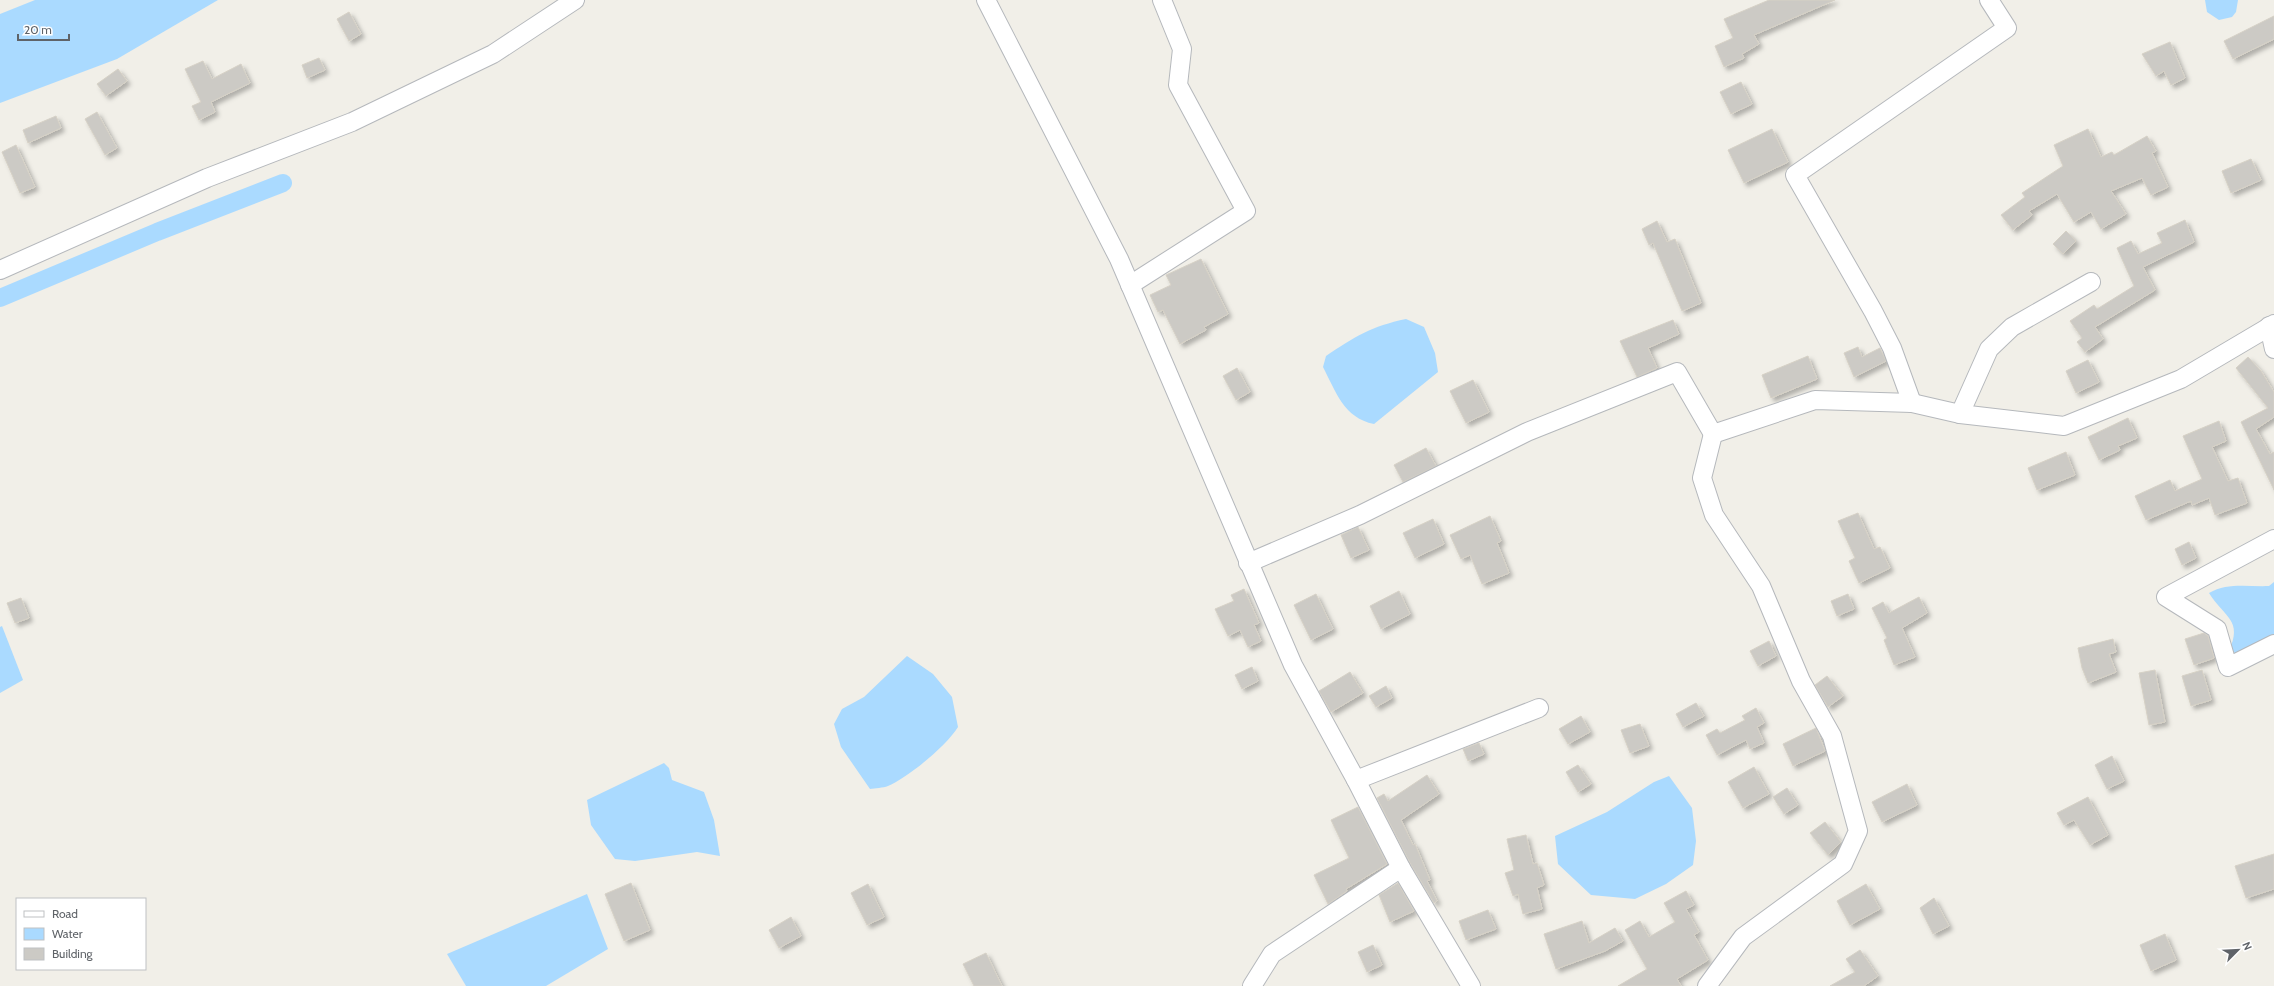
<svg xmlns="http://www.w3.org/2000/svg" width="2274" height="986" viewBox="0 0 2274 986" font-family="Cabin,sans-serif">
	<defs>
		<filter id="shadow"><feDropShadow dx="3.5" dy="3.5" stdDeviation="2" flood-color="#0004"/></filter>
	</defs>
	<rect width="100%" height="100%" fill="#f1efe8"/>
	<g fill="#aadaff">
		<polygon points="35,0 218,0 117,59 0,103 0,14"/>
		<polygon points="2205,0 2238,0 2236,12 2232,17 2219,20 2207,12"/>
		<path d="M1406,319l18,8 11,26 3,19 -64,52c-30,-6 -38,-32 -51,-57l3,-11c28,-19 46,-30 80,-37z"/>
		<path d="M2274,582v58l-30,16 -15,-5c14,-31 -4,-33 -20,-58 19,-11 39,-6 60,-7z"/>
		<polygon points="2,626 23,680 0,693 0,627"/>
		<path d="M907,656l26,18 19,23 6,30c-11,18 -49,50 -70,59 -5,2 -13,2 -18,3l-29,-42 -7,-23 8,-15 22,-12z"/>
		<polygon points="664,763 669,768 672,780 704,792 714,820 720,856 697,852 635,861 615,859 591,825 587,800"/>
		<polygon points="1669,776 1692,808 1696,841 1693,865 1666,884 1635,899 1591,895 1558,864 1555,836 1607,812 1654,782"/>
		<polygon points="587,894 608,949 546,986 466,986 447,954"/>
	</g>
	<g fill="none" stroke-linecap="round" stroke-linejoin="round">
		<polyline stroke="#aadaff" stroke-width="18" points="0,298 157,232 283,183"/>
	</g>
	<g fill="#cccac5" stroke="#d6d1c6" filter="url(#shadow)">
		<polygon points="1769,0 1835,0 1754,35 1759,44 1742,54 1744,58 1724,67 1715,46 1733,38 1724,19"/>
		<polygon points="349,12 361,34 349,41 337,19"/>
		<polygon points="2274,16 2274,39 2233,59 2224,41"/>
		<polygon points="2170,42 2185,78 2171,85 2164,71 2156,76 2142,54"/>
		<polygon points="319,58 325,70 307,78 302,65"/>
		<polygon points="203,61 212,79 241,64 250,83 211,102 215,112 199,120 192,106 201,102 185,69"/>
		<polygon points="118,69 127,81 106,96 97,84"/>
		<polygon points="1741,82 1752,104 1731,114 1720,92"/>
		<polygon points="97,112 117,148 105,155 85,119"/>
		<polygon points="56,116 61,128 28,143 23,130"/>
		<polygon points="1772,129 1788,162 1744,183 1728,150"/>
		<polygon points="2088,129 2101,157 2112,152 2114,155 2147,136 2156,151 2152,153 2168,187 2151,195 2142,178 2111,191 2126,214 2101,229 2091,212 2074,222 2057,194 2029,211 2032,215 2013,230 2001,215 2025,197 2022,193 2063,166 2054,145"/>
		<polygon points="16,145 35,187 20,193 2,152"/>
		<polygon points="2251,159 2261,180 2231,193 2222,171"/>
		<polygon points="2185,220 2194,242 2143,267 2155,290 2095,327 2103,339 2085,352 2077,342 2082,338 2070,321 2094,305 2097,309 2134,286 2117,248 2131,241 2138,254 2162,243 2157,233"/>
		<polygon points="1657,221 1667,242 1675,239 1701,303 1682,311 1653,243 1649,245 1642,229"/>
		<polygon points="2066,231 2076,241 2063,254 2053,244"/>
		<polygon points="1201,259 1228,314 1204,327 1206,330 1180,344 1163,310 1158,312 1150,295 1171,285 1166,275"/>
		<polygon points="1673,320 1679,334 1648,348 1657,368 1637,377 1620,341"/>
		<polygon points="1858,347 1862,357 1880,348 1886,361 1854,377 1844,353"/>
		<polygon points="1808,356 1817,379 1771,398 1762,375"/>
		<polygon points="2248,357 2261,371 2274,392 2274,417 2256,429 2270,454 2274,452 2274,490 2241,422 2268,408 2236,368"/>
		<polygon points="2088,360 2099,382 2076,393 2066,371"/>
		<polygon points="1237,368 1250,392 1236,400 1223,376"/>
		<polygon points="1473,380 1489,412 1466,423 1450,391"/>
		<polygon points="2128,418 2137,438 2118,446 2120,450 2099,460 2088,437"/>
		<polygon points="2219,421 2226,441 2212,447 2228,481 2238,478 2247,503 2215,515 2209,498 2192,505 2191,501 2146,520 2135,496 2170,480 2175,491 2202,479 2183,436"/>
		<polygon points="1426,448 1436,466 1403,482 1394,465"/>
		<polygon points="2066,452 2075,475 2037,490 2028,468"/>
		<polygon points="1858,513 1874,549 1880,547 1890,568 1859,583 1849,561 1855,558 1838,521"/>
		<polygon points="1490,516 1501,541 1497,543 1509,573 1482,584 1470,555 1461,559 1450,535"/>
		<polygon points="1433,519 1444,544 1415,558 1403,533"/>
		<polygon points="1358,527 1369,550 1351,558 1341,535"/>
		<polygon points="2189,542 2196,558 2182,565 2175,549"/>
		<polygon points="1244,589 1259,623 1254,625 1261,641 1248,647 1240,630 1228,636 1215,609 1234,601 1231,595"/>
		<polygon points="1399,591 1410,614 1381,629 1370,606"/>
		<polygon points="1316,594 1333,629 1311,640 1294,605"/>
		<polygon points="1848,594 1854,609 1837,616 1831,601"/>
		<polygon points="1919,597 1927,613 1902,628 1915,657 1894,665 1884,640 1887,638 1872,608 1883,602 1889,613"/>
		<polygon points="21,598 29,618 15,623 7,603"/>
		<polygon points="2204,633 2208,636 2214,658 2194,665 2185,639"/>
		<polygon points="2113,639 2116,652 2109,654 2116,672 2088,683 2082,668 2078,648"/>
		<polygon points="1769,641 1776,656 1758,666 1750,651"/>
		<polygon points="1252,667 1258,681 1242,689 1235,675"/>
		<polygon points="2155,670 2165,722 2149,725 2139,673"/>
		<polygon points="2202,670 2211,700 2191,706 2182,676"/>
		<polygon points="1350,672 1363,693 1331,712 1319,691"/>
		<polygon points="1827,676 1843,696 1828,707 1815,685"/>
		<polygon points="1386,686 1392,698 1376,707 1369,696"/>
		<polygon points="1696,703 1704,716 1683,727 1676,714"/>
		<polygon points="1756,708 1764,723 1757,727 1764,743 1750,749 1746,740 1717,755 1706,735 1717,729 1720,733 1745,720 1742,716"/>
		<polygon points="1581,716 1590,732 1568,744 1559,729"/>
		<polygon points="1640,724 1649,746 1630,753 1621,730"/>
		<polygon points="1816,728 1825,751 1793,766 1783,744"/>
		<polygon points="1479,743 1484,754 1468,761 1463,749"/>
		<polygon points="2112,756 2124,781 2107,789 2095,765"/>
		<polygon points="1578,765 1591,784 1578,792 1566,772"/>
		<polygon points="1754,767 1769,794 1743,808 1728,782"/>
		<polygon points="1427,775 1439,794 1401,820 1413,845 1415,844 1430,880 1427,881 1437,901 1434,903 1410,863 1377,798 1384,794 1388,801"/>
		<polygon points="1907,784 1917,805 1882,822 1872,802"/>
		<polygon points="1787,788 1798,805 1784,814 1773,797"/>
		<polygon points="2088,797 2108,835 2090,845 2074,820 2064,825 2057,813"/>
		<polygon points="1358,807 1387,864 1346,889 1347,891 1328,904 1314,875 1349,858 1331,820"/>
		<polygon points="1825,822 1841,842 1828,855 1810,833"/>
		<polygon points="1526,835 1533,864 1537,863 1544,885 1537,888 1542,909 1523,914 1518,894 1513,896 1505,873 1514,870 1507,839"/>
		<polygon points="2274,854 2274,889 2246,898 2235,866"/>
		<polygon points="631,883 650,930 624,941 605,894"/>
		<polygon points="1398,883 1414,911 1390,922 1379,895"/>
		<polygon points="868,884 884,917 867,925 851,893"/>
		<polygon points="1866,884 1880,909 1850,925 1837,901"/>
		<polygon points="1686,891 1694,905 1686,909 1699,932 1694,935 1708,960 1677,979 1681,986 1618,986 1647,969 1625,930 1640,921 1649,937 1675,922 1664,903"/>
		<polygon points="1934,898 1949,926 1933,934 1920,908"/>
		<polygon points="1488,910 1496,929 1466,940 1459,921"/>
		<polygon points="791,917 801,936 779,948 769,930"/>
		<polygon points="1582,921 1589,943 1615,928 1623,941 1605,951 1556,969 1544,934"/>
		<polygon points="2165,934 2176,960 2151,971 2140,945"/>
		<polygon points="1373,945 1382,965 1367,972 1358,952"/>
		<polygon points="1860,950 1878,976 1864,986 1830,986 1855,972 1846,959"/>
		<polygon points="986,953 1002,986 974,986 963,964"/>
	</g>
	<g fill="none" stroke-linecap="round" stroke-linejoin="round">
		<defs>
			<g id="minor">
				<polyline points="986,0 1119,259 1293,665 1356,780 1401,868 1471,986"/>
				<polyline points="0,270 207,178 352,122 493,54 575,0"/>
				<polyline points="1130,285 1246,211 1178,85 1182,49 1162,0"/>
				<polyline points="2269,326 2274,349"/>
				<polyline points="1912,403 1892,348 1873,311 1795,175 2007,28 1989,0"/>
				<polyline points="1960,414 1989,349 2012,327 2091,282"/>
				<polyline points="2274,539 2166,597 2217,629 2228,667 2274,644"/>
				<polyline points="1248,563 1360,515 1527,432 1677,372 1713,434 1815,400 1912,403 1960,414 2064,426 2181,379 2274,324"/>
				<polyline points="1356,780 1539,708"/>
				<polyline points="1252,986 1272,954 1401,868"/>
				<polyline points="1707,986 1743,937 1843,864 1858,831 1832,736 1801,681 1761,586 1714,515 1702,478 1713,434"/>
			</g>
		</defs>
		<use href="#minor" stroke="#b5b8bc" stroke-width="20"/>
		<use href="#minor" stroke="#fff" stroke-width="18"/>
	</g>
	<rect x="16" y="898" width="130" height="72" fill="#ffffff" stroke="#bfc1c3"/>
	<rect x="24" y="911" width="20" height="6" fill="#ffffff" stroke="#bfc1c3"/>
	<text x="52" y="918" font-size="12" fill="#5f6368">Road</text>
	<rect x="24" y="928" width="20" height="12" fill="#aadaff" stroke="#bfc1c3"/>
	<text x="52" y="938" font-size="12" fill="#5f6368">Water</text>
	<rect x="24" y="948" width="20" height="12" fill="#cccac5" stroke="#bfc1c3"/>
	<text x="52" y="958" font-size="12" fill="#5f6368">Building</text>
	<g transform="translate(2238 950) rotate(66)" stroke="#ffffff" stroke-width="3" paint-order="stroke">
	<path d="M0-3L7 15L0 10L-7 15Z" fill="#5f6368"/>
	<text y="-6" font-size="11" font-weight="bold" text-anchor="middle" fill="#5f6368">N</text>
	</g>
	<path d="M18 34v6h51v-6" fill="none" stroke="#5f6368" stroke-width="2"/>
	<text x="24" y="34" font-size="12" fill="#5f6368" stroke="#ffffff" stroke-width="3" paint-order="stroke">20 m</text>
</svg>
